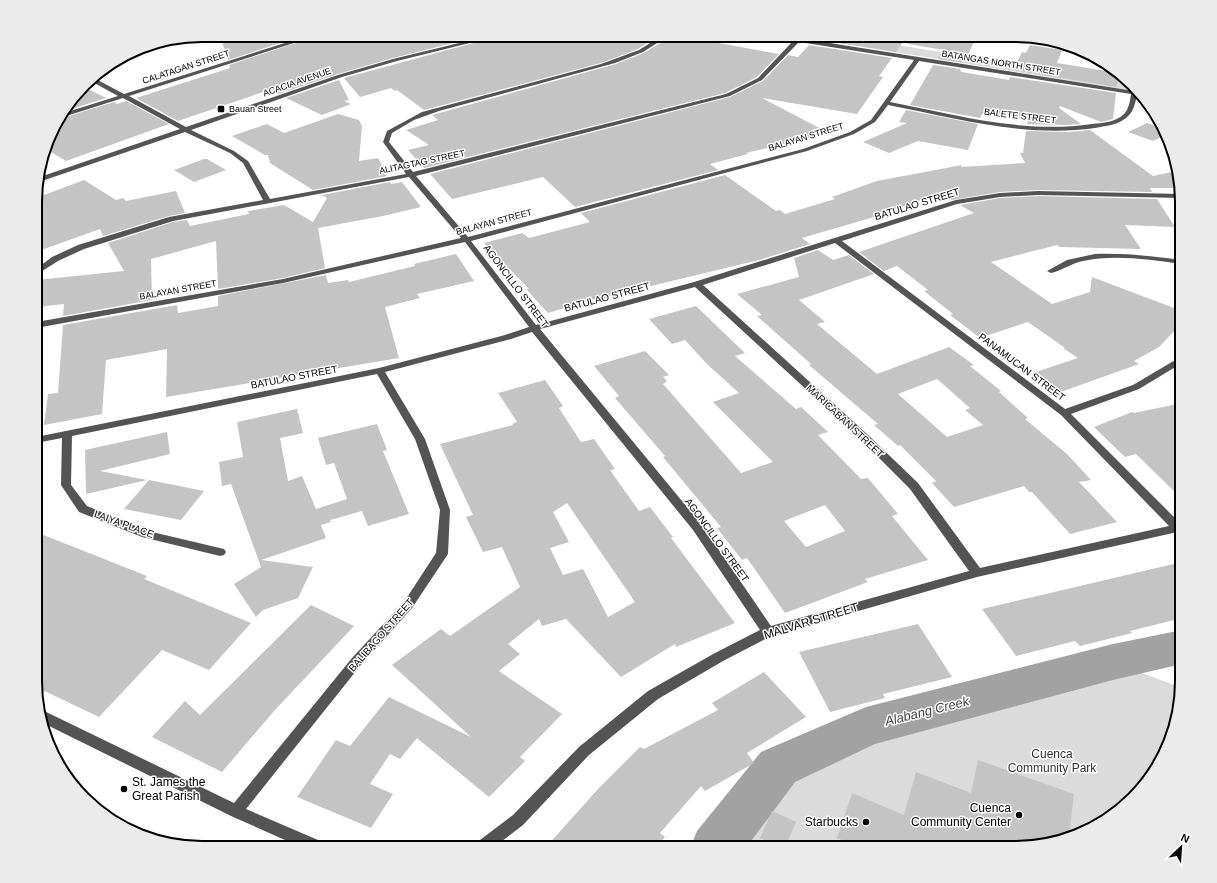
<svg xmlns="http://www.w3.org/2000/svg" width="1217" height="883" viewBox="0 0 1217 883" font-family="Helvetica,sans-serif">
	<rect width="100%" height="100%" fill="#fff"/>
	<g fill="#dbdbdb">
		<polygon points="791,35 833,35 1126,81 1134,91"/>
		<polygon points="1113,662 1182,688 1182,692 1169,745 1147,783 1089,831 1015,848 717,848 719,843 778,767"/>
	</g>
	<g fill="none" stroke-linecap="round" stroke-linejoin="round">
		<polygon fill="#a2a2a2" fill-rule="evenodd" points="1182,630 1182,664 1113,680 875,744 795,782 746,848 690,848 697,831 761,752 866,707 1113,644"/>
	</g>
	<g fill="#c4c4c4" fill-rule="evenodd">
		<polygon points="220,35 305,35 228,60"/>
		<polygon points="320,35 354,35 371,43 404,35 485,35 393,58 338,74 278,94 269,90 178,121 136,98 230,68 229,65"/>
		<polygon points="503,35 640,35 655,38 638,49 601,63 424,110 397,90 395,91 391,88 360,97 344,78"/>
		<polygon points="681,35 727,35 719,43 779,54 757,77 725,93 424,168 408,150 429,145 406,130 438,120 432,115 616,64 644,53 665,40 674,41"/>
		<polygon points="817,35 908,35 896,52 814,39"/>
		<polygon points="909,35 956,35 976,38 964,63 938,59 944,50 908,44"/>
		<polygon points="809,45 892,58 879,76 883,77 857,114 762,98 827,132 793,142 792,142 746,153 748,154 710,164 718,170 575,207 543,177 452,199 430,174 730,97 763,81 788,55 798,57"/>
		<polygon points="1030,45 1062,50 1057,63 1119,73 1117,87 1013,70 1022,52 1026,53"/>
		<polygon points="933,65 961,69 960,71 962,72 1009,80 1010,77 1116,93 1113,119 1101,122 1060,106 1059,108 1081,124 1066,125 1027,124 1028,118 991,113 990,115 982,114 980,118 910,105"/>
		<polygon points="339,80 349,100 344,101 351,104 322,115 286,98"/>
		<polygon points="84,87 106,98 65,111 66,110"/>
		<polygon points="126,101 169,124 66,161 46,149 52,129 59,119 114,102 117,104"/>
		<polygon points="906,110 978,124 968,150 918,141 889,153 863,142 907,123 899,122"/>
		<polygon points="338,114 359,120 362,126 359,161 378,158 387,176 313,190 270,163 268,155 265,155 232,136 267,124 284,133"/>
		<polygon points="1147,123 1165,129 1166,135 1153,141 1128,132"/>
		<polygon points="1090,130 1153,176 1176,171 1181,188 1150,188 1152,192 1038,190 1000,192 952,200 941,193 874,217 802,238 810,244 759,260 651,286 649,284 596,301 594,299 548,313 526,289 529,289 484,243 522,233 529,238 590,222 581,213 725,175 776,211 780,210 785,214 835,199 832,197 877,181 962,165 961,167 1025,163 1020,153 1023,153 1026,131 1069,132"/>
		<polygon points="204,159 207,159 226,170 194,182 174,170"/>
		<polygon points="84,180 116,200 123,198 126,201 176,191 185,213 169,216 103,236 100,229 36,252 36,198"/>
		<polygon points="390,182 391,184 402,182 421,207 383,216 318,228 325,268 283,278 218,289 216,241 151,259 152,300 63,316 64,304 36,307 36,280 124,271 108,243 173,222 187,220 190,226 249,214 248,211 284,205 313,222 327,198 322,195"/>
		<polygon points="1038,196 1157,199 1175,227 1125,225 1141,249 1059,247 1057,245 991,262 1052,304 1090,292 1092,277 1182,311 1182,323 1159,347 1134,361 1139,364 1058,393 1033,373 1078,358 1063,348 1065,348 1028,322 980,338 950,315 953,314 924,291 928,290 897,266 884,271 859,252 974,213 960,205 1000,198"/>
		<path d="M818,250l15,10 16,-5 25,19 -75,26 26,22 -8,2 60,50 72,-27 25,18 -4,1 31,25 -2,1 29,26 -3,1 42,35 24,26 -12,2 38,40 -47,12 -38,-42h-3l-5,-6 -70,21 -22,-24 4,-2 -36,-36 -2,1 -24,-21 4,-1 -69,-59 2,-1 -54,-48 5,-1 -25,-21 62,-17 -5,-19zM937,379l33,29 -5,2 18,15 -36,12 -49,-43z"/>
		<polygon points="456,254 474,281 417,294 420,298 385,307 399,358 166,397 167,349 106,360 102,414 44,425 48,394 58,393 63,325 177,305 178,313 218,306 218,296 326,275 328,283 348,280 349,282 415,266 414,264"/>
		<path d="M696,306l49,47 -10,3 61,53 5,-2 27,25 -10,3 43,44 7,-1 30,36 -6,2 36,44 -63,19 3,3 -83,31 -38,-55 -5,2 -25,-32 4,-1 -58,-70 2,-1 -50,-58 4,-2 -25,-30 51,-15 24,24 -6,2 4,4 -4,3 78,89 32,-11 -60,-60 26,-9 -32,-29 -22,-24 -13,4 -23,-25zM825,505l20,26 -39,16 -22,-26z"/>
		<path d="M545,380l18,26 -4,2 22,34 13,-3 21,30 -5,1 29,41 11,-4 23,30 -2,1 64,85 -59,24 -1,-3 -54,33 -55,-58 -24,7 -3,-7 -31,25 12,10 -21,17 63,43 -42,43 5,4 -36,36 -72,-59 -17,21 -10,-5 -20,30 23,10 -22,34 -74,-31 39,-57 14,6 39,-49 82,40 -79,-72 49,-36 9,7 70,-49 -18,-40 -19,5 -17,-35 7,-2 -33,-71 73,-19 -1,-1 5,-2 -19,-29zM567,503l68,99 -27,15 -25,-48 -20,6 -13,-27 19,-6 -16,-30z"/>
		<polygon points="1182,403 1182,499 1136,454 1125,457 1094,427 1132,412 1134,413"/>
		<polygon points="297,409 303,433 280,438 288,481 302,476 316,509 347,499 334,463 326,465 318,438 377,424 387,450 383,451 409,514 368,526 362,511 330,520 331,522 321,525 326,538 261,560 313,567 298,598 263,610 256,617 234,584 261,567 231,484 222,486 219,462 243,457 237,422"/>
		<polygon points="167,432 170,454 100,471 147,480 86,494 85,450"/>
		<polygon points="149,480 204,491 181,520 124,509"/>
		<polygon points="36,532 147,576 144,579 251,623 209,670 162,650 99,717 36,687"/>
		<polygon points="1182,562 1182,618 1130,631 1132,633 1080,646 1075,641 1016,656 982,609"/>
		<polygon points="311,605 354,626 274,711 222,772 152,737 185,701 200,715"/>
		<polygon points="918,624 952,677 883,694 885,698 830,712 799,652"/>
		<polygon points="764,672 806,717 747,753 754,763 705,791 701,786 660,833 665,837 656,848 545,848 599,788 640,747 644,749 718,710 712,703"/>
		<polygon points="978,760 1074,794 1069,835 1015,848 861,848 837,838 852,793 904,815 916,772 971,793"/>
		<polygon points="772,811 796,822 785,848 780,848 760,838"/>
	</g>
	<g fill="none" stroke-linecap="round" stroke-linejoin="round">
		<g fill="#545454" fill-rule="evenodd">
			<path d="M310,35h9l-190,61 57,31 152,-52 55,-16 99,-24h10l-105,26 -55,16 -151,53 43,21 14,10 22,38 136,-25 -23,-32 4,-11 35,-19 179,-48 38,-14 24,-15h7l-27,17 -28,11 -176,48 -25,9 -22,13 -3,9 24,30 313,-78 32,-16 35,-37 -29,-6h15l355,56 3,4c-2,8 -3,17 -11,23 -8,7 -21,8 -31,10 -70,10 -139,-10 -207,-23l-13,17 -21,12 -47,17 -336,90 65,84 158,-43 262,-82 44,-7 38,-2 144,3v4l-144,-3 -38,2 -43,7 -115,37 223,168 68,-24 49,-29v7l-43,26 -68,25 109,109h2v8l-205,46 -206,59 -48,25 -65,38 -69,56 -66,70 -30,23h-19l2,-5 37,-28 66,-68 69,-56 67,-38 45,-23 -67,-100 -161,-198 -21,7 -126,33 40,67 25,71 -2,44 -36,54 -52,58 -114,143 79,34 2,5h-24l-72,-32 -188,-93 -4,-13 1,-1 194,94 118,-145 52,-56 32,-49 4,-43 -25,-71 -38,-65 -305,62 -1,49 16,21 61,25 76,18 2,3 -2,3 -4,1 -78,-19 -63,-25 -18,-27 1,-47 -26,5v-6l343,-69 126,-33 24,-8 -64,-85 -182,41 -247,45v-6l247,-43 178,-41 -52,-61 -236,44 -89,28 -26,12 -22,14v-6l16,-12 26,-12 91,-28 94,-17 -20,-37 -13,-10 -45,-21 -149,51 1,-5 143,-49 -57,-31 -63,20 4,-5 54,-17 -29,-16 3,-3 32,17zM799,42l115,18 -43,60 -21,12 -47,17 -335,88 -52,-61 314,-80 32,-16zM919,61l212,33c-1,7 -2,15 -7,20 -8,8 -21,9 -32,10 -68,10 -136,-9 -202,-22zM835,243l226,172 108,111 -189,42 -62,-85 -51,-49 -164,-149zM695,287l164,151 51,51 59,82 -198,55 -70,-102 -161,-195z"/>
			<polygon points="1012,35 1026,35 1045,40 1043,41"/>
			<path d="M1095,254c29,-1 58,2 87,6v4c-32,-4 -67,-10 -99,-3 -12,2 -21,10 -32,12l-4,-2 20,-11z"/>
		</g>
	</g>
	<g fill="#000" stroke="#fff" stroke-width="1.5">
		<rect x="217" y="105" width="8" height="8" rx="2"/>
		<circle cx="124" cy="789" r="4"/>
		<circle cx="1019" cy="815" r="4"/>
		<circle cx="866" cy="822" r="4"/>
	</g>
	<g text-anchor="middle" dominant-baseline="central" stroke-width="3" stroke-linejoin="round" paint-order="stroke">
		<g font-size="9" fill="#000" stroke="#fff">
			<text transform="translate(1001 63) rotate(9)">BATANGAS NORTH STREET</text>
			<text transform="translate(186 67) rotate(-18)">CALATAGAN STREET</text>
			<text transform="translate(297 82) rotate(-19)">ACACIA AVENUE</text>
			<text transform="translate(1020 116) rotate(7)">BALETE STREET</text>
			<text transform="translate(806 137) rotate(-17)">BALAYAN STREET</text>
			<text transform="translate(422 162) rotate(-12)">ALITAGTAG STREET</text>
			<text transform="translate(494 222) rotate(-15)">BALAYAN STREET</text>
			<text transform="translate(178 290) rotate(-10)">BALAYAN STREET</text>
		</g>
		<g font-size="9" fill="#000" stroke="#fff" text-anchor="start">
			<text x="229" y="109">Bauan Street</text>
		</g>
		<g font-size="10" fill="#000" stroke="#fff">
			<text transform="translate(917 204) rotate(-17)">BATULAO STREET</text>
			<text transform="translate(516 286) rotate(53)">AGONCILLO STREET</text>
			<text transform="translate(607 297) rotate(-15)">BATULAO STREET</text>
			<text transform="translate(1022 367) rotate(37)">PANAMUCAN STREET</text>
			<text transform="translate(294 377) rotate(-11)">BATULAO STREET</text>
			<text transform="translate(845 421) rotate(43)">MARICABAN STREET</text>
			<text transform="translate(124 524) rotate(20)">LAIYA PLACE</text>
			<text transform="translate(717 540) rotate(54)">AGONCILLO STREET</text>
			<text transform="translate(381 635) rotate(-49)">BALIBAGO STREET</text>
		</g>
		<g font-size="12" fill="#000" stroke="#fff">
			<text transform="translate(811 621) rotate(-17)">MALVAR STREET</text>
		</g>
		<g font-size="12" fill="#323232" stroke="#fff">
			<text x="1052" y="754">Cuenca<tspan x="1052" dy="14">Community Park</tspan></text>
		</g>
		<g font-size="12" fill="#000" stroke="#fff" text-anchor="end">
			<text x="132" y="782" text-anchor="start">St. James the<tspan x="132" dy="14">Great Parish</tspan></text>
			<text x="1011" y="808">Cuenca<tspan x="1011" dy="14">Community Center</tspan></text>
			<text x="858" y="822">Starbucks</text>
		</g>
		<g font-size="13" font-style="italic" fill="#434343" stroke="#fff">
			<text transform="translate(927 711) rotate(-14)">Alabang Creek</text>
		</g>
	</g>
	<path d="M0 0H1217V883H0ZM202 42H1015A160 160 0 0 1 1175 202V681A160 160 0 0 1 1015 841H202A160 160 0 0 1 42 681V202A160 160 0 0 1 202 42Z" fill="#ebebeb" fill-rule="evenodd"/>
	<path fill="none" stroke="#000" stroke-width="2" d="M202 42H1015A160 160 0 0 1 1175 202V681A160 160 0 0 1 1015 841H202A160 160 0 0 1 42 681V202A160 160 0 0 1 202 42Z"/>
	<g transform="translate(1181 847) rotate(25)" stroke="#ffffff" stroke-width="3" paint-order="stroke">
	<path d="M0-3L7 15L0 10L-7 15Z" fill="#000000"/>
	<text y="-6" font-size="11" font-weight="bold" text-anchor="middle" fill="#000000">N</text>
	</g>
</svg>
